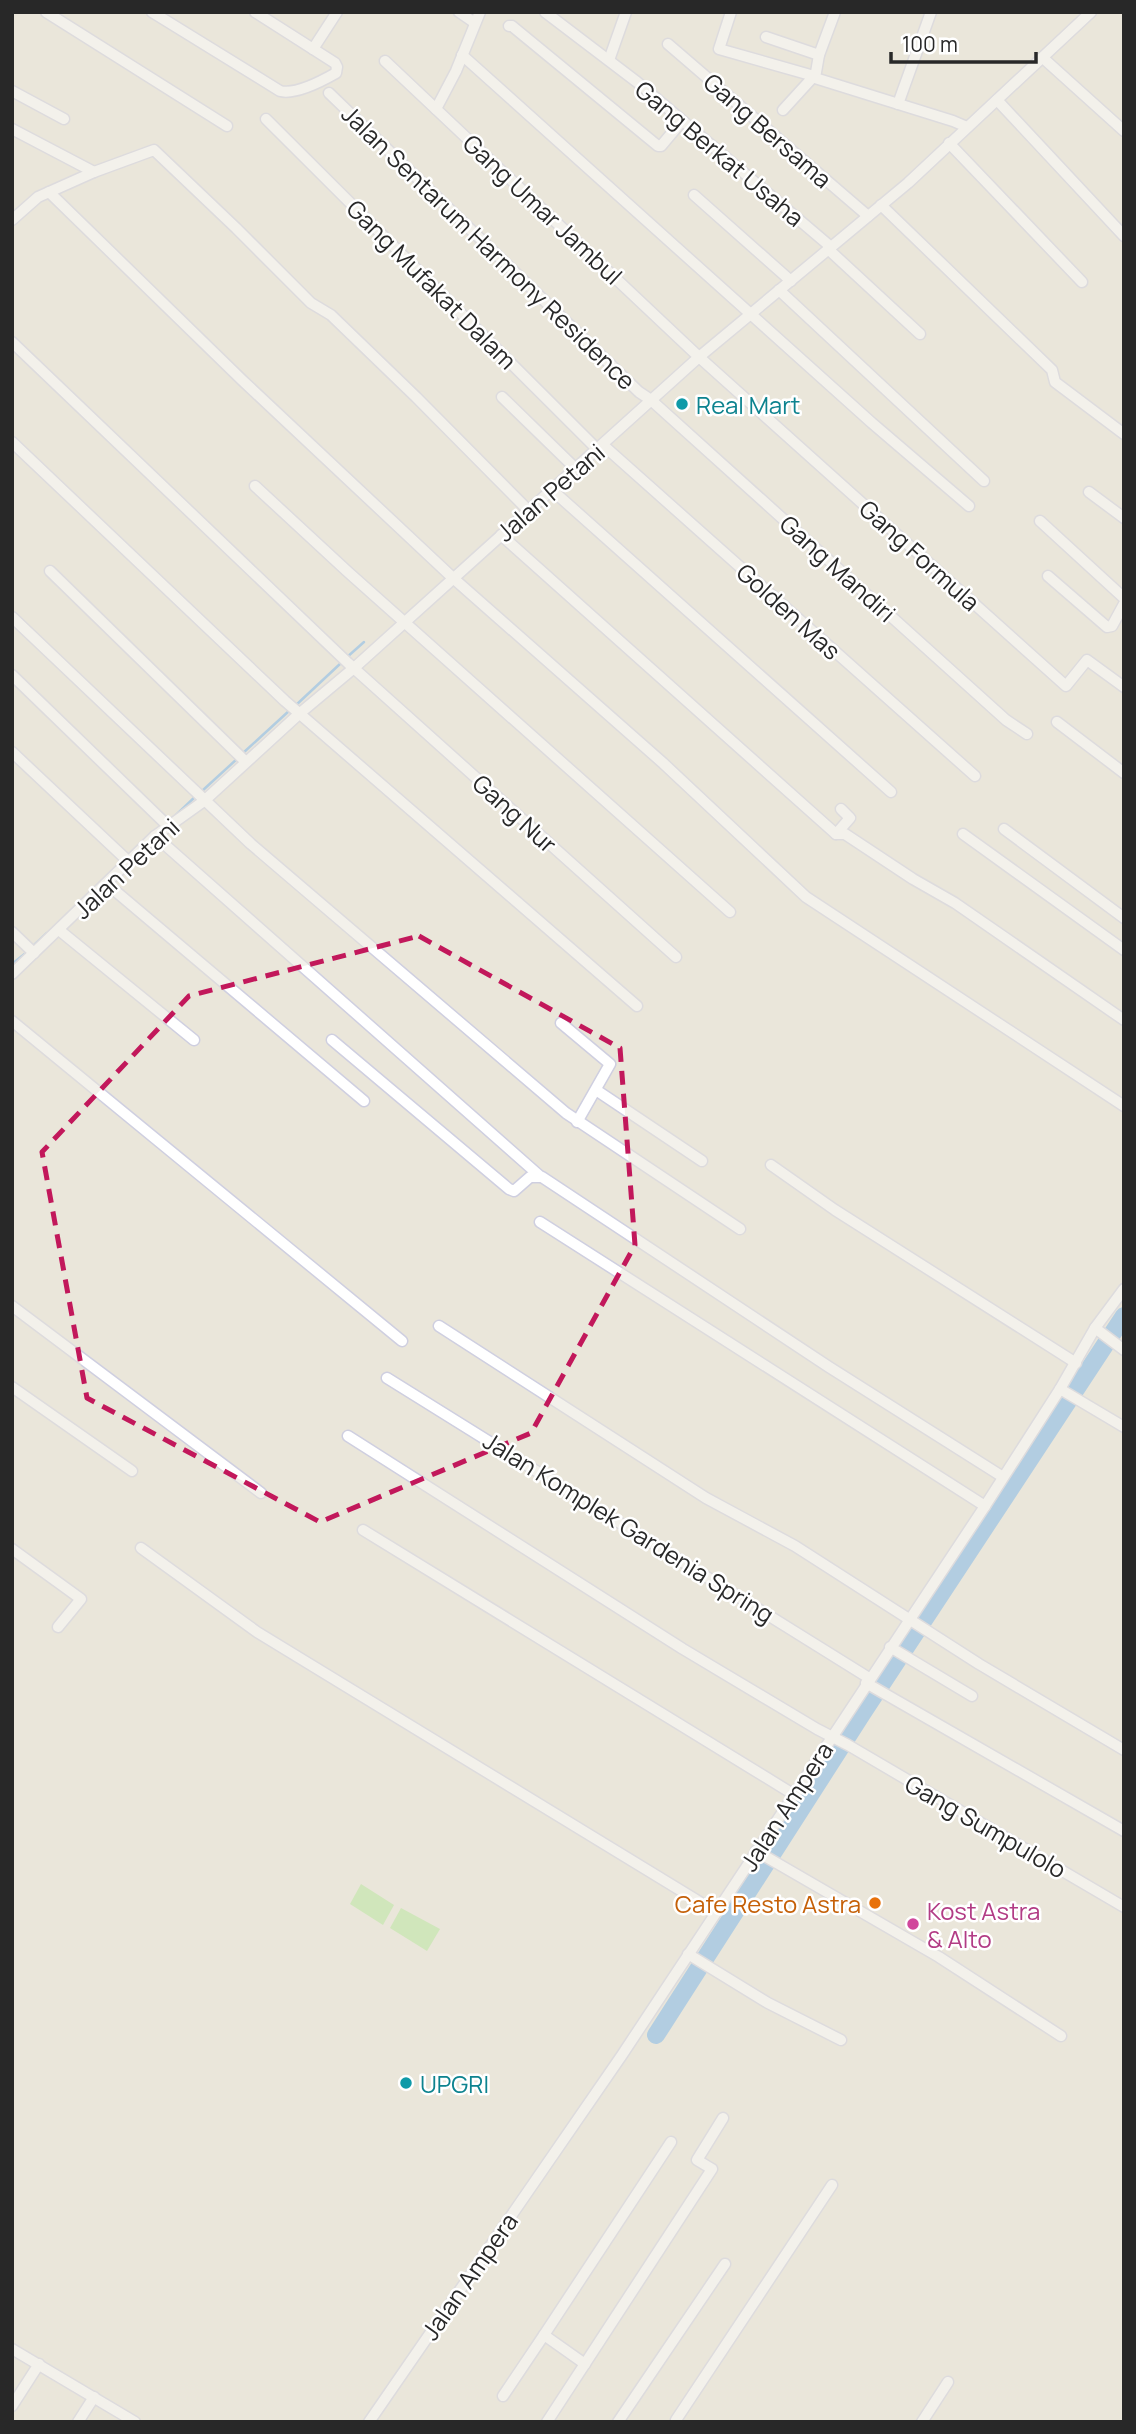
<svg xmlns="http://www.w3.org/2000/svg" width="1136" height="2434" viewBox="0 0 1136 2434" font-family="Manrope,sans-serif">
	<rect width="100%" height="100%" fill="#eae6da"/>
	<g fill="#b2e694">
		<polygon points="361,1884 394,1905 383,1925 350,1904"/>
		<polygon points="401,1908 440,1929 427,1951 390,1928"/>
	</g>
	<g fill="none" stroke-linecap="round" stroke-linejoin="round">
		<g stroke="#70b0e9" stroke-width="2.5">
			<polyline points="346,658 364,642"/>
			<polyline points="295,706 341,663"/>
			<polyline points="243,753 290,710"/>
			<polyline points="202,791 238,758"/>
			<polyline points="176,815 197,795"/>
			<polyline points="32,947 47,933"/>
			<polyline points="12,964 27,952"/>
		</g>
		<polyline stroke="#70b0e9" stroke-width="18" points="656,2035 862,1714 1124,1316"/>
		<defs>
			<g id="minor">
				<polyline points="46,12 227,126"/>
				<path d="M152,12l128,79c16,4 42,-10 56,-18l1,-6 -2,-4 -80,-51"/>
				<polyline points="459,12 475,23"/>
				<polyline points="545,12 637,82 831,247"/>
				<polyline points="731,12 719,49 814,76 783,110"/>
				<polyline points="835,12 819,55 815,78 953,121 967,127"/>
				<polyline points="509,26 512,26 658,146 661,146 682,121"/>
				<polyline points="766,37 819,55"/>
				<polyline points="668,44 868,216"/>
				<polyline points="313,49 337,12"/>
				<polyline points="462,55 872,423 969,506"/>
				<polyline points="1043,58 1124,131"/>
				<polyline points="609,60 626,12"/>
				<polyline points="385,61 699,357 1066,686 1087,660 1124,687"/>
				<polyline points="12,91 64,119"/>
				<polyline points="329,93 639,392 651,400 1006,720 1027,734"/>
				<polyline points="997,100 1124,236"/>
				<polyline points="898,104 931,12"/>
				<polyline points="436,109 456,71 480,12"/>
				<polyline points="266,119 598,450"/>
				<polyline points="12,129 94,172"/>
				<polyline points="949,143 1082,282"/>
				<polyline points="49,192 242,380 453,578 663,763 806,897 1124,1106"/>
				<polyline points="694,195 791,281"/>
				<polyline points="881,205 1052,370 1055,382 1124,434"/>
				<polyline points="12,220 38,197 94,172 154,150 236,228 311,303 331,315 416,397 528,510"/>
				<polyline points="828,249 920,334"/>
				<polyline points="779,290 984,481"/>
				<polyline points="12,342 348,663 676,957"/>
				<polyline points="502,397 576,469"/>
				<polyline points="12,442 285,701 637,1006"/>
				<polyline points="603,445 975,776"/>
				<polyline points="255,486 348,572 730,912"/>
				<polyline points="552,490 891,792"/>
				<polyline points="1089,492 1124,518"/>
				<polyline points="1040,521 1124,598"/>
				<polyline points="501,535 836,834 845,834 913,879 955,903 1124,1020"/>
				<polyline points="50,571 245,761"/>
				<polyline points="1048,576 1107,627 1112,626 1124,604"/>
				<polyline points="12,617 251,844 566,1113 740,1229"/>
				<polyline points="12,675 168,826"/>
				<polyline points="1057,722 1124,773"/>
				<polyline points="12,752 129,862"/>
				<polyline points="1004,829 1124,918"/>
				<polyline points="836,834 850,818 841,809"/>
				<polyline points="963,834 1124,950"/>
				<polyline points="155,836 541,1177"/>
				<polyline points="107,884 364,1101"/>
				<polyline points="59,930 194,1040"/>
				<polyline points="12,932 34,953"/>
				<polyline points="12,974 155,836 204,801 299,714 354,668 699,357 908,183 1091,12"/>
				<polyline points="12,1021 402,1341"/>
				<polyline points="561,1023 610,1064 577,1122"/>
				<polyline points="332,1040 509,1189 514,1191 530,1177 542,1177 829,1367 1003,1477"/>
				<polyline points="596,1090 702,1161"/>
				<polyline points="771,1165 835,1210 1076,1363"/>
				<polyline points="540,1222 985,1506"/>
				<polyline points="12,1306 261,1493"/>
				<polyline points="439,1326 706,1498 795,1546 979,1664 1124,1750"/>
				<polyline points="1095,1328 1124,1350"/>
				<polyline points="387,1378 869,1678"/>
				<polyline points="12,1387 132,1471"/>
				<polyline points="1060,1389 1124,1427"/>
				<polyline points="348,1436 683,1649 817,1729 848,1745 1124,1907"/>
				<polyline points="363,1530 793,1794"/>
				<polyline points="141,1548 257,1632 716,1912"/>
				<polyline points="12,1549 81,1599 58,1627"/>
				<polyline points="890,1647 972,1696"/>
				<polyline points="866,1683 1124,1831"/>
				<polyline points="756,1851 939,1957 1061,2036"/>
				<polyline points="688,1954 768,2003 841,2040"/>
				<polyline points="544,2335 671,2142"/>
				<polyline points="12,2349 135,2422"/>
				<polyline points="503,2396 544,2335 585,2364"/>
				<polyline points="12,2406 39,2364"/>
				<polyline points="676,2420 832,2185"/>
				<polyline points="78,2422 94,2397"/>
				<polyline points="369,2422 622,2055 985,1506 1060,1389 1095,1328 1124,1289"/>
				<polyline points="547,2422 712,2169 697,2160 723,2118"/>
				<polyline points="618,2422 725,2264"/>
				<polyline points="922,2422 948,2382"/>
			</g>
		</defs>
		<use href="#minor" stroke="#cfcfe0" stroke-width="13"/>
		<use href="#minor" stroke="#fff" stroke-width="10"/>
	</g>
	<path d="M0 0H1136V2434H0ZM419,936l201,112 15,197 -104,188 -211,89 -233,-124 -45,-246 147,-156z" fill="#eae6da" fill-opacity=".55" fill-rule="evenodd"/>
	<path fill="none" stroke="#c2185b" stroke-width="5" stroke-dasharray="14 9" stroke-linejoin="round" d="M419,936l201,112 15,197 -104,188 -211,89 -233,-124 -45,-246 147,-156z"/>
	<g fill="#0f9aa8" stroke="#fff" stroke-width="2.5">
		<circle cx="682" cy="404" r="7"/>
		<circle cx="406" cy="2083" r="7"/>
	</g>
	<circle fill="#e8710a" stroke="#fff" stroke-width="2.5" cx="875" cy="1903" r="7"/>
	<circle fill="#d1479c" stroke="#fff" stroke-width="2.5" cx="913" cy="1924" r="7"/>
	<g text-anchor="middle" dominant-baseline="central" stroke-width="5" stroke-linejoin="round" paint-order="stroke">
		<g font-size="24" fill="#282828" stroke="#fff">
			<text transform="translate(768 130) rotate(41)">Gang Bersama</text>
			<text transform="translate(720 153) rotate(40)">Gang Berkat Usaha</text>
			<text transform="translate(543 209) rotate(43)">Gang Umar Jambul</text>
			<text transform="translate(489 247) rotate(44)">Jalan Sentarum Harmony Residence</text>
			<text transform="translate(432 284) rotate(45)">Gang Mufakat Dalam</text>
			<text transform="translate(550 492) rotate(-41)">Jalan Petani</text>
			<text transform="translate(920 555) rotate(42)">Gang Formula</text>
			<text transform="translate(838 568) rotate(42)">Gang Mandiri</text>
			<text transform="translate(789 611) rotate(42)">Golden Mas</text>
			<text transform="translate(515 813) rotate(42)">Gang Nur</text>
			<text transform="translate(126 868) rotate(-43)">Jalan Petani</text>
			<text transform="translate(629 1527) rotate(32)">Jalan Komplek Gardenia Spring</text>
			<text transform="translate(786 1806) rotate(-57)">Jalan Ampera</text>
			<text transform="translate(986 1826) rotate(30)">Gang Sumpulolo</text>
			<text transform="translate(469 2276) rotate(-55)">Jalan Ampera</text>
		</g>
		<g font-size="24" fill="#0d838f" stroke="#fff" text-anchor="start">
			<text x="696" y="404">Real Mart</text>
			<text x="420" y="2083">UPGRI</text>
		</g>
		<g font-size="24" fill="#c56008" stroke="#fff" text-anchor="end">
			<text x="861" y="1903">Cafe Resto Astra</text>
		</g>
		<g font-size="24" fill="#b23c85" stroke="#fff" text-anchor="start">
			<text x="927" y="1910">Kost Astra<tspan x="927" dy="28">&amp; Alto</tspan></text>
		</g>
	</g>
	<rect width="1136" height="2434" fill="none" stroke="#282828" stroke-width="28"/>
	<path d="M891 52v10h145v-10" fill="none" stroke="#282828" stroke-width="3.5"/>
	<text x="902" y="52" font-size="21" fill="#282828" stroke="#ffffff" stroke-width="5" paint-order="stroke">100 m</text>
</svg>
